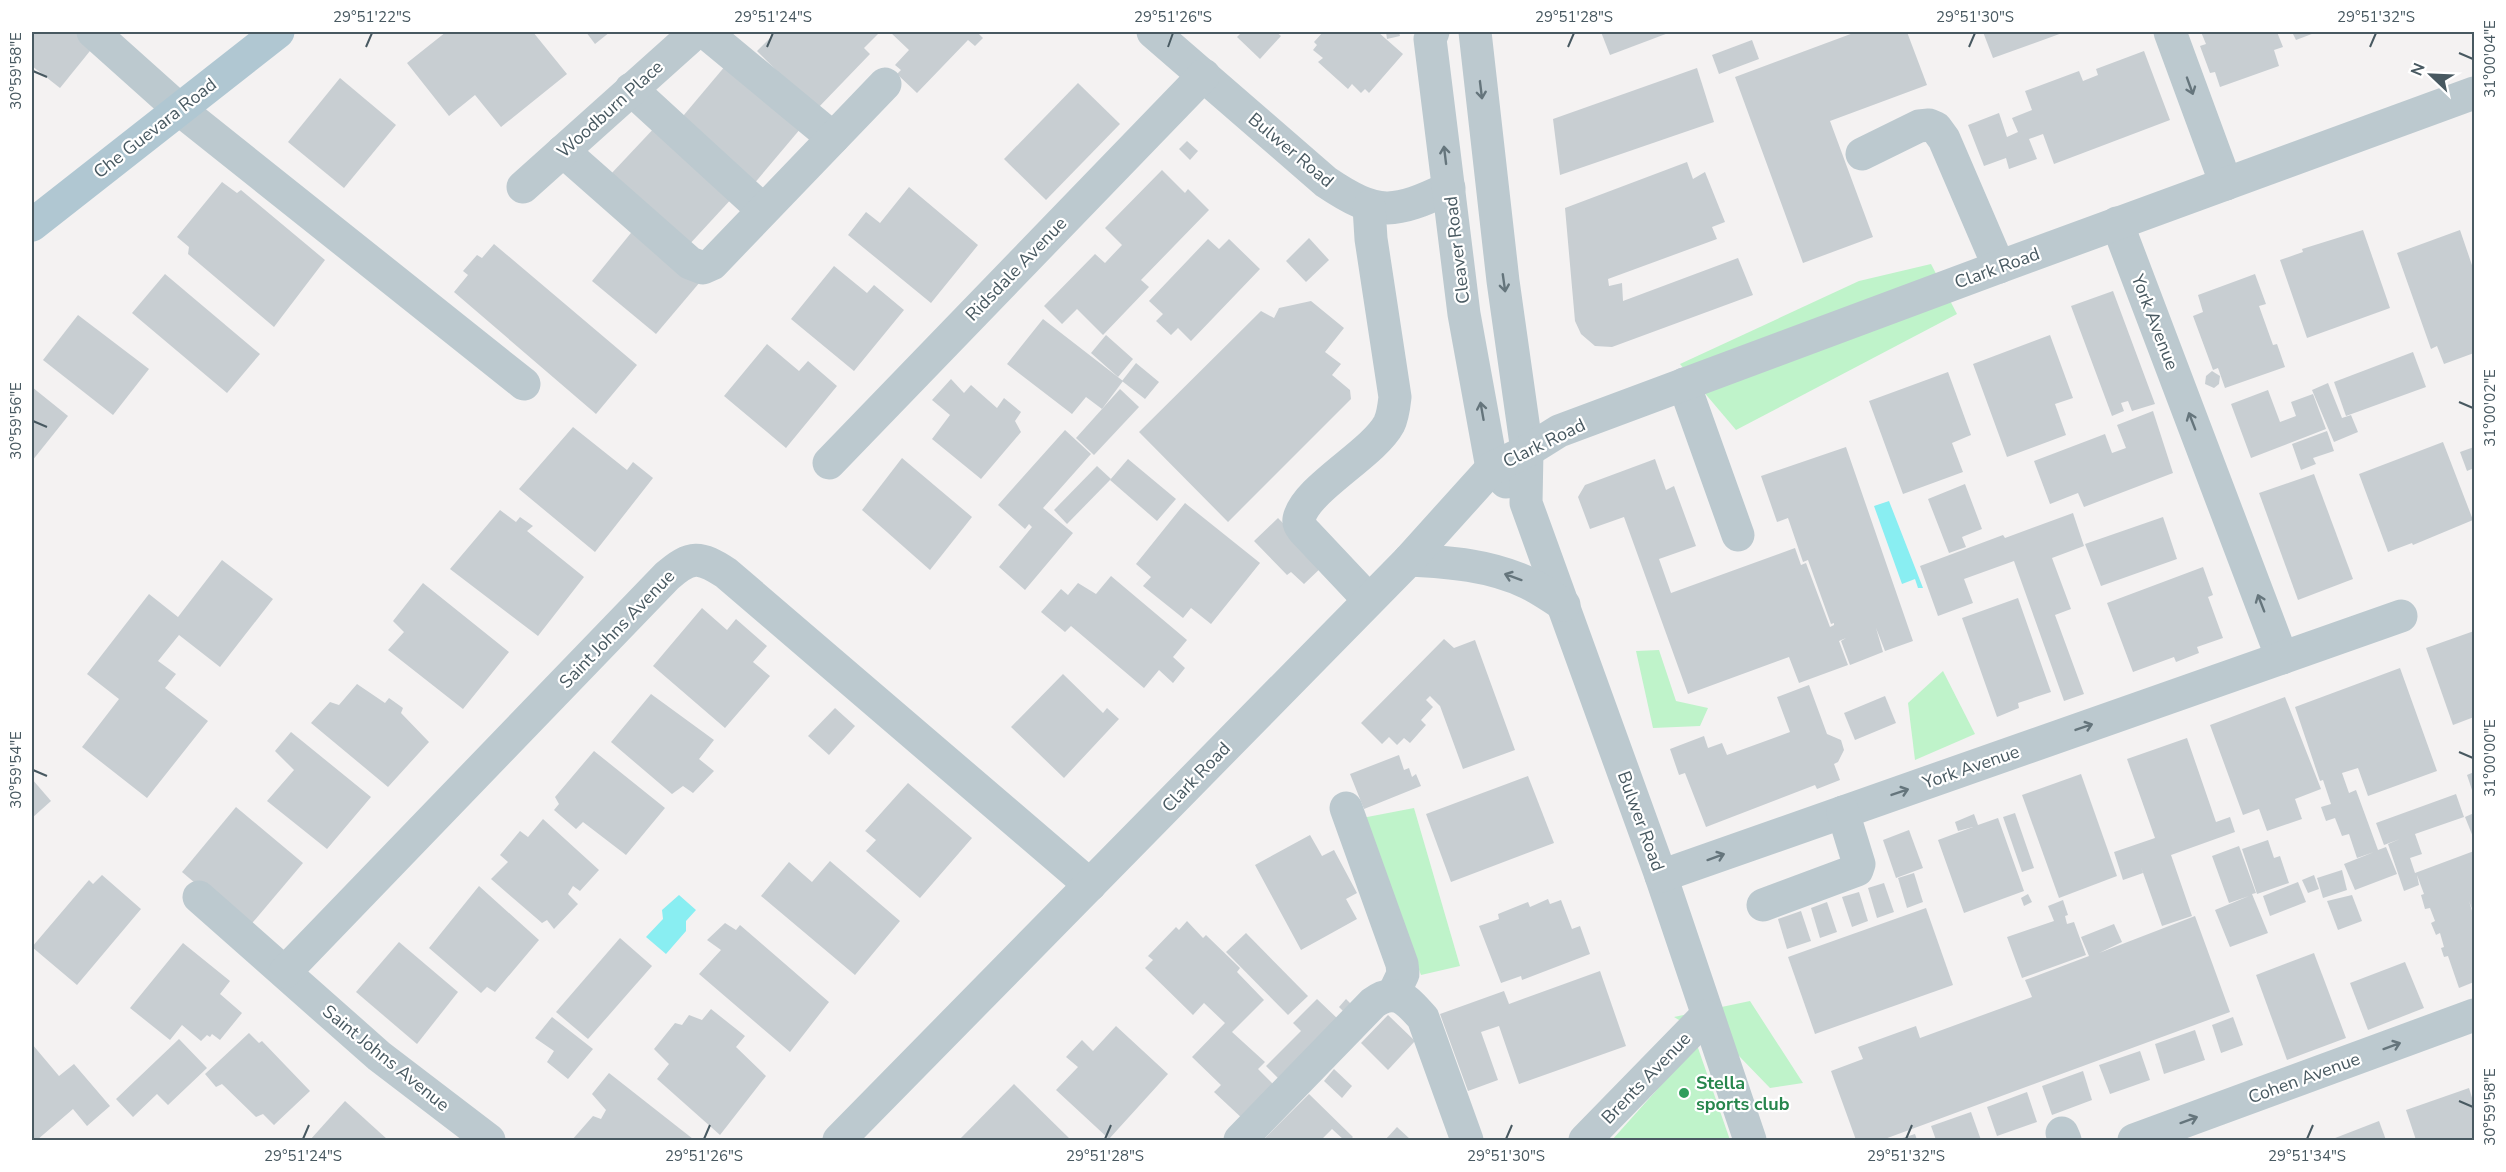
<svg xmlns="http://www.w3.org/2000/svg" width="2506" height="1172" viewBox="0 0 2506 1172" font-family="'Nunito Sans',sans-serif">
	<rect width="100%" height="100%" fill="#f4f2f2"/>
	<g fill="#bff3ca">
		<polygon points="1931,264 1957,314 1736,430 1680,364 1859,281"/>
		<polygon points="1659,650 1676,701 1708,708 1700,726 1653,728 1636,651"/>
		<polygon points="1943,671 1975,734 1915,760 1908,703"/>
		<polygon points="1414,808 1460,966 1421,975 1362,818"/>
		<polygon points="1750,1001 1803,1083 1770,1088 1738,1055 1674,1017"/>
		<polygon points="1697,1045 1730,1140 1612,1140"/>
	</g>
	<g fill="#89eef2">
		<polygon points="1889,501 1923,588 1918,588 1915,579 1902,584 1874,506"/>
		<polygon points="679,895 696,910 686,921 686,931 666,954 646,937 663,919 662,910"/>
	</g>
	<g fill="#c8ced2">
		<polygon points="32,32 76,32 94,46 60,88 32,66"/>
		<polygon points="446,32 533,32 567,74 501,127 475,95 449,116 407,63"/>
		<polygon points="586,32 610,32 595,44"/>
		<polygon points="776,32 880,32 864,48 870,54 816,110 757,51"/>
		<polygon points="890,32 977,32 983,38 975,46 968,40 917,93 897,74 901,70 895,65 909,50"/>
		<polygon points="1242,32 1276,32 1281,36 1260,59 1237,37"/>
		<polygon points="1323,32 1378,32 1403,54 1369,93 1365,89 1361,93 1352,84 1348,89 1318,62 1323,58 1313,50 1317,45 1314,42"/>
		<polygon points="1386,32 1399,32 1400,36 1387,39"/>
		<polygon points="1601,32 1671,32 1610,55"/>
		<polygon points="1856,32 1907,32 1927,85 1830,121 1873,237 1803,263 1735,77"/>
		<polygon points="1983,32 2065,32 1993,58"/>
		<polygon points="2201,32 2277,32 2283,47 2274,50 2279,66 2220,87 2215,72 2210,73 2200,46 2206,44"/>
		<polygon points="2292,32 2317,32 2296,40"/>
		<polygon points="1752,40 1759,59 1719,74 1712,55"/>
		<polygon points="2144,51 2170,120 2054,164 2043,134 2029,139 2037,159 2009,169 2006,158 1984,166 1968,125 1999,113 2007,137 2018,132 2012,118 2032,110 2025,91 2079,71 2083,81 2098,75 2096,69"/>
		<polygon points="726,65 801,128 753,185 678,122"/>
		<polygon points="1697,68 1714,122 1560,175 1553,119"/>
		<polygon points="340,78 396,125 344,188 288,142"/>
		<polygon points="1078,83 1120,124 1046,200 1004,159"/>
		<polygon points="658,124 734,196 687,247 610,175"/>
		<polygon points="1187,141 1198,151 1190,160 1179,149"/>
		<polygon points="1687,162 1693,179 1705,172 1725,222 1712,227 1717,239 1608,279 1609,286 1622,283 1623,301 1738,258 1753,295 1612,347 1595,346 1581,334 1575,321 1565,208"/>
		<polygon points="1162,170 1185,193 1188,189 1209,210 1141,280 1149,287 1103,335 1077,309 1062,324 1044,306 1095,254 1105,263 1122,245 1105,228"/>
		<polygon points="222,182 237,193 241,190 325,260 274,327 188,254 189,247 177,237"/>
		<polygon points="909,187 978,245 931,303 848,235 866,212 880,223"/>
		<polygon points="635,228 700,282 656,334 592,281"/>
		<polygon points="2363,230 2390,308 2307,338 2280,260 2303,252 2302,249"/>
		<polygon points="2460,230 2474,271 2474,353 2444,364 2437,346 2431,349 2397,253"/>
		<polygon points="1309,238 1329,260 1306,282 1286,261"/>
		<polygon points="1208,239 1219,249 1229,239 1260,269 1191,341 1178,328 1171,335 1156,321 1163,314 1149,301"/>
		<polygon points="494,244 637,365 596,414 454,292 468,275 463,271 477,255 482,258"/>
		<polygon points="834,266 867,293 874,285 904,310 854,371 791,319"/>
		<polygon points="165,274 260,354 227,393 132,313"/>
		<polygon points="2255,274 2266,304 2259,306 2273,345 2277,344 2285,367 2225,388 2218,368 2213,370 2193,316 2203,312 2198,295"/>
		<polygon points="2113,291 2155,404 2132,411 2128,401 2121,403 2124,411 2112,416 2071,306"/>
		<polygon points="1311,301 1344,328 1325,352 1341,364 1332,375 1350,390 1351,399 1228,522 1139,432 1261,311 1274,318 1279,308"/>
		<polygon points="78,315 149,369 113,415 43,360"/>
		<polygon points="1043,319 1123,381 1102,409 1086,397 1072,414 1007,364"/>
		<polygon points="1106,335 1133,359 1118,377 1091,353"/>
		<polygon points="2050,335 2073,398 2055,404 2066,435 2007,457 1973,364"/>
		<polygon points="767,344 799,371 808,361 837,386 786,448 724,396"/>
		<polygon points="2413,352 2426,387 2346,416 2334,382"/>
		<polygon points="1136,363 1159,382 1145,399 1122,381"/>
		<polygon points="2212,371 2220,376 2219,384 2214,388 2205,384 2206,376"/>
		<polygon points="1948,372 1971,435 1952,443 1963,472 1903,494 1869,401"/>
		<polygon points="951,379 964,393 971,385 997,408 1004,398 1021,412 1015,421 1021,432 981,479 932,439 950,415 932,400"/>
		<polygon points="2328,383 2342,418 2351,415 2358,432 2334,442 2312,390"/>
		<polygon points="32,387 68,416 32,461"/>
		<polygon points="1120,389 1139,407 1094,455 1076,438"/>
		<polygon points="2268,390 2280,422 2296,416 2291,402 2313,394 2326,429 2251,458 2231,404"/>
		<polygon points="2153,411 2173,473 2084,507 2078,493 2050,504 2034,461 2105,434 2112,453 2126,448 2117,425"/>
		<polygon points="573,427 627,470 633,462 653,478 595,552 519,489"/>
		<polygon points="1065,430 1091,454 1043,508 1073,533 1025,590 999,567 1032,527 1029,524 1025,529 998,505"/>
		<polygon points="2327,431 2334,451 2313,458 2316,464 2301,470 2292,444"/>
		<polygon points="2443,442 2473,520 2413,545 2412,543 2388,552 2359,474"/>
		<polygon points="1846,447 1913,641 1885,651 1876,628 1883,652 1850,665 1841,641 1846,638 1839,641 1848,665 1799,683 1789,657 1688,694 1624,517 1590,529 1578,497 1585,485 1655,459 1666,490 1674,486 1696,546 1659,559 1671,593 1795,548 1801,565 1806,563 1830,627 1834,625 1834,623 1831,624 1808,560 1803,562 1788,518 1777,522 1761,476"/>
		<polygon points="2474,447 2474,468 2467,471 2460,452"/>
		<polygon points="902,458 972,517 930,570 862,510"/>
		<polygon points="1128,459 1176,499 1157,521 1110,480"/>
		<polygon points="1097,466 1111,479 1067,524 1054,510"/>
		<polygon points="2314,474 2353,579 2298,600 2259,493"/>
		<polygon points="1965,484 1982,529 1962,537 1966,547 1949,553 1928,499"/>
		<polygon points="1185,503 1260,563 1211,624 1191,608 1183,618 1143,586 1151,577 1136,564"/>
		<polygon points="500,510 516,522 520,517 533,526 527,531 584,577 538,636 450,569"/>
		<polygon points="2073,513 2084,546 2052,558 2071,609 2055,615 2084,694 2064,701 2014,561 1964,579 1973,603 1938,616 1920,566 2003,535 2005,538"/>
		<polygon points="2163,517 2177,559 2101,586 2085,544"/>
		<polygon points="1278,518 1324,565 1304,584 1291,572 1287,575 1254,541"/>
		<polygon points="222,560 273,599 220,667 179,635 158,661 176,674 165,688 208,721 147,798 82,747 119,699 87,674 149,594 178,617"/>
		<polygon points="2203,567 2213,595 2208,597 2223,638 2197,647 2199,653 2176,662 2174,657 2133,672 2107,603"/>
		<polygon points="1111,576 1187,640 1173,657 1185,668 1173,683 1159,670 1144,688 1071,626 1065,632 1041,612 1061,589 1068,595 1078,583 1096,594"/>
		<polygon points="423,583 509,652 463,709 388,650 404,632 393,621"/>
		<polygon points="2018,598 2051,692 2018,703 2019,708 1997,717 1962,618"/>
		<polygon points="702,608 727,630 736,619 767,646 753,662 770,676 725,728 653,666"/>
		<polygon points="2474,631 2474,717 2453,725 2426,648"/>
		<polygon points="1444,639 1454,648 1475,640 1515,750 1463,769 1440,706 1430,696 1426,700 1433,707 1421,720 1426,725 1410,743 1404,738 1397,745 1389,737 1382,744 1361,723"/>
		<polygon points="2400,668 2437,771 2368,796 2358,768 2342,773 2349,793 2356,790 2378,850 2386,847 2397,874 2355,890 2344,864 2374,852 2357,858 2349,834 2342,836 2335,818 2326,821 2321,807 2331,804 2323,780 2320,781 2295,707"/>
		<polygon points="1063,674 1103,713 1107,708 1119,719 1064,778 1011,727"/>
		<polygon points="357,684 385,703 389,698 403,708 401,713 429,742 388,787 311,723 330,702 339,705"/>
		<polygon points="1809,685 1827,734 1841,740 1844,750 1838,762 1834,764 1840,780 1817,789 1815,785 1706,827 1685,773 1679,775 1670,749 1704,736 1708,748 1722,743 1727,755 1790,732 1777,697"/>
		<polygon points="651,694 714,740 699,759 714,771 693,793 683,786 672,794 611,742"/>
		<polygon points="1885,696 1896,723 1855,740 1844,713"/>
		<polygon points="2285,697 2321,789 2295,799 2302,819 2267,831 2259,809 2243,815 2210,725"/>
		<polygon points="835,708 855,726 829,755 808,736"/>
		<polygon points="291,732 371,797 327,849 267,801 294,770 275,751"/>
		<polygon points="2187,738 2216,822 2230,817 2235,832 2171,855 2192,916 2162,926 2141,867 2143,873 2123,880 2114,852 2155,838 2127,759"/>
		<polygon points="594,751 665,808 626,855 583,822 576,829 554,810 559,804 555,797"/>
		<polygon points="1399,755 1404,770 1409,768 1412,777 1416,774 1421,786 1364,809 1350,774"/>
		<polygon points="2474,772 2474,796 2467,775"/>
		<polygon points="2081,774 2117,876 2059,898 2022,795"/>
		<polygon points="1528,776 1554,843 1451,882 1426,814"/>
		<polygon points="32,779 51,801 32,818"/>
		<polygon points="908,783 972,838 920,898 866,851 876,840 865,831"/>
		<polygon points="2456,794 2464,817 2415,834 2422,854 2410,858 2415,873 2474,851 2474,914 2469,901 2474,917 2474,982 2459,988 2448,956 2444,957 2441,948 2444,947 2440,933 2436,935 2431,923 2435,921 2430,908 2425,909 2421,895 2424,894 2417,875 2419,885 2404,891 2388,844 2400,839 2384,845 2376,823"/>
		<polygon points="236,807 303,863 248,928 182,872"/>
		<polygon points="2015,813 2034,868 2022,872 2003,817"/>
		<polygon points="2474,813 2474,837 2473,837 2465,817"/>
		<polygon points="1974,814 1978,825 1998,818 2024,891 1964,913 1938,840 1973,827 1958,831 1955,822"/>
		<polygon points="543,819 599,870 580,891 573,886 568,894 578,904 554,929 547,920 542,923 491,879 508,862 500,855 520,831 528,837"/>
		<polygon points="1909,830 1923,868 1896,878 1883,840"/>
		<polygon points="1310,835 1322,856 1334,850 1357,893 1346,899 1357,919 1301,950 1255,865"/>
		<polygon points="2268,840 2274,858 2280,856 2289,883 2257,894 2242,849"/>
		<polygon points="2239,846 2256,893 2252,894 2268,933 2230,947 2215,910 2249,896 2229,903 2212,856"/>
		<polygon points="830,861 900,921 855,975 761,896 789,862 812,882"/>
		<polygon points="2342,870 2347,890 2323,898 2317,878"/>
		<polygon points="1914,873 1923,902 1907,908 1898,878"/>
		<polygon points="102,875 141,909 77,985 32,947 89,880 93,884"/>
		<polygon points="2314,875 2319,889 2308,893 2302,880"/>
		<polygon points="2298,882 2306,902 2270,916 2263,896"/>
		<polygon points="1884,883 1894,912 1877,918 1868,888"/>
		<polygon points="479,886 539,940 495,992 487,987 481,993 429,948"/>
		<polygon points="1859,892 1868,921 1852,927 1842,897"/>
		<polygon points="2028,894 2032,902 2024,906 2021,898"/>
		<polygon points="2352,895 2362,921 2338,930 2327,901"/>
		<polygon points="1548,899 1550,904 1561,900 1572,929 1580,926 1590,954 1522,980 1521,976 1501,983 1479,926 1499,919 1498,914 1528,902 1530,907"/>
		<polygon points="2063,900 2068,915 2065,916 2067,924 2074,922 2086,955 2022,978 2007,937 2054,921 2048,906"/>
		<polygon points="1827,902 1837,932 1820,938 1811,908"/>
		<polygon points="1926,908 1953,985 1815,1034 1788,957"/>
		<polygon points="1801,911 1811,941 1787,949 1778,919"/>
		<polygon points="2195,916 2230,1012 1882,1140 1856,1140 1831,1071 1863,1059 1858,1047 1916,1026 1920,1038 2032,997 2025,980 2089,956 2081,937 2114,924 2122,942 2099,953"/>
		<polygon points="1187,921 1203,938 1206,935 1240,968 1237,972 1264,1000 1232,1032 1265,1062 1258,1069 1276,1087 1244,1120 1214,1092 1221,1085 1192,1057 1225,1023 1204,1003 1193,1015 1145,968 1153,960 1148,956 1176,927 1179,930"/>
		<polygon points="725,923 736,930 740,925 829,1002 790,1052 699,974 721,950 707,940"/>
		<polygon points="1246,933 1308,996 1288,1015 1226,952"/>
		<polygon points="620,938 652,966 588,1039 556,1012"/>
		<polygon points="399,942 458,992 417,1044 356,992"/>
		<polygon points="183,943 230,981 220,994 242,1013 220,1040 212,1034 210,1037 207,1035 201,1041 182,1025 170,1040 130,1008"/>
		<polygon points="2314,953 2346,1038 2287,1060 2256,975"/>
		<polygon points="2405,962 2424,1008 2368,1030 2350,983"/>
		<polygon points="1600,971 1626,1046 1519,1084 1499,1026 1481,1032 1498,1080 1468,1091 1440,1014 1504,991 1509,1004"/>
		<polygon points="1317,999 1340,1021 1281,1081 1266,1066 1301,1031 1293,1023"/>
		<polygon points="1346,999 1355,1008 1343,1011 1339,1007"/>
		<polygon points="711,1009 745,1036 736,1047 766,1076 720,1135 657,1079 669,1064 654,1049 675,1023 682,1025 689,1015 702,1020"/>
		<polygon points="1388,1015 1415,1041 1388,1070 1361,1043"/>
		<polygon points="552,1017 593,1049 568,1079 547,1062 554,1051 535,1038"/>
		<polygon points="2233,1017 2243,1045 2221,1053 2212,1025"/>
		<polygon points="1116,1026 1168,1074 1109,1139 1056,1090 1078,1067 1066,1057 1082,1040 1093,1051"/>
		<polygon points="2195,1030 2205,1060 2164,1074 2155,1044"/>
		<polygon points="249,1033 259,1043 262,1041 310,1091 274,1125 263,1114 256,1117 222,1084 216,1087 205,1074"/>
		<polygon points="179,1039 207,1068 168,1105 157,1094 133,1117 116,1099"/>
		<polygon points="32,1044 59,1076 74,1064 110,1106 87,1126 73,1109 37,1140 32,1140"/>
		<polygon points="2140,1051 2150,1080 2110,1094 2099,1065"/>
		<polygon points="1334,1069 1352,1086 1342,1098 1324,1081"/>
		<polygon points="2083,1071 2092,1100 2052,1115 2042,1086"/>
		<polygon points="609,1073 693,1139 692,1140 572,1140 593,1116 601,1119 606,1110 592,1094"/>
		<polygon points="1014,1084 1071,1140 959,1140"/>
		<polygon points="2469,1088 2474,1104 2474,1140 2416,1140 2406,1110"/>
		<polygon points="2027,1092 2037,1122 1997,1136 1987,1107"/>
		<polygon points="1309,1094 1353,1137 1350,1140 1344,1140 1332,1129 1321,1140 1263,1140"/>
		<polygon points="345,1101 388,1140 310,1140"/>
		<polygon points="1971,1112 1981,1140 1936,1140 1931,1126"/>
		<polygon points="2379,1121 2386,1140 2330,1140"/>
		<polygon points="1397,1127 1411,1140 1385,1140"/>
		<polygon points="1915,1134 1917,1140 1896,1140"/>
	</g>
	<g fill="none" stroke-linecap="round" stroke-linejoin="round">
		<g stroke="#bcc9cf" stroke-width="33">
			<polyline points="93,32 179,109 524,384"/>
			<polyline points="705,32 833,138"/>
			<path d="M1153,32l173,150c52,35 68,32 123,6"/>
			<polyline points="1433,32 1430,39 1464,314 1492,468 1506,482"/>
			<polyline points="1475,32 1503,281 1527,451 1526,503 1661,876 1750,1140"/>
			<polyline points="2170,32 2226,184"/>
			<polyline points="631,89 763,210"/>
			<polyline points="563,151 690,263 703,268 712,264 885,84"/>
			<polyline points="1862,154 1919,126 1929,125 1936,128 1944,139 1999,267"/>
			<polyline points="523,187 696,32"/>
			<polyline points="2117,223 2282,658"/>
			<polyline points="1684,384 1738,535"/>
			<polyline points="829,463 1204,75"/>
			<path d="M1409,560c40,2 81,5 119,23 12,6 24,14 36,22"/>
			<path d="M1369,600l-65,-69c-3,-4 -6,-7 -5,-12 6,-30 74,-65 90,-95 4,-8 5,-18 6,-27l-24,-158 -2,-32"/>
			<polyline points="1346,808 1402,964 1403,974 1393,995"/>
			<polyline points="1661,876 2401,616"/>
			<polyline points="199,897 379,1056 489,1140"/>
			<polyline points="1763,905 1857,870 1859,864 1843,812"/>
			<path d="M285,972l382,-396c24,-21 33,-20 59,-3l364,312"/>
			<polyline points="2062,1133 2065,1140"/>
			<polyline points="839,1140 1409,560 1492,468 1527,451 1559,431 1999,267 2474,93"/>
			<path d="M1240,1140l133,-137c23,-17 35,-2 50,15l44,122"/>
			<polyline points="1585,1140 1706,1016"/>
			<polyline points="2134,1140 2474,1015"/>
		</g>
		<polyline stroke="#b0c7d2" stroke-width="33" points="32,225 278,32"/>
	</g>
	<defs><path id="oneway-shaft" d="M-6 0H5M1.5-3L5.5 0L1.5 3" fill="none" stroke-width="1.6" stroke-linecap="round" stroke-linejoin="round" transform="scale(1.5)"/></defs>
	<g stroke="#65757c">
		<use href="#oneway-shaft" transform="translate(2190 86) rotate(70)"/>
		<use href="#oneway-shaft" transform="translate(1481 90) rotate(83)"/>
		<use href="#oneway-shaft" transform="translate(1445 155) rotate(-97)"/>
		<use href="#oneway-shaft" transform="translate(1504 283) rotate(82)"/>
		<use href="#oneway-shaft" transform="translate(1482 411) rotate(-100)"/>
		<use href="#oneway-shaft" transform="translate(2192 421) rotate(-111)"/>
		<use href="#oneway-shaft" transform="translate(1513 577) rotate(-160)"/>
		<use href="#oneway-shaft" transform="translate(2261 603) rotate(-111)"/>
		<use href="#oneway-shaft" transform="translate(2084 727) rotate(-19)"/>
		<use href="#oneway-shaft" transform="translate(1900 792) rotate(-19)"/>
		<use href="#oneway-shaft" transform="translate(1716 857) rotate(-20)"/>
		<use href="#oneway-shaft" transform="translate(2392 1046) rotate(-20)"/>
		<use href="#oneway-shaft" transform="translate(2189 1120) rotate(-20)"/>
	</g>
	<path fill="none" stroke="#485961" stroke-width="2" d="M366,47l6,-14M767,47l6,-14M1168,47l5,-14M1568,47l6,-14M1969,47l6,-14M2370,47l6,-14M2459,53l14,6M33,71l14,6M2459,402l14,6M33,421l14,6M2459,752l14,6M33,770l14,6M2459,1101l14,6M303,1139l6,-14M704,1139l6,-14M1105,1139l6,-14M1506,1139l6,-14M1906,1139l6,-14M2307,1139l6,-14"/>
	<circle fill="#2e9e5b" stroke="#fff" stroke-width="2" cx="1684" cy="1093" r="6"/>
	<g text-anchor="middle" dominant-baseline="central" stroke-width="4.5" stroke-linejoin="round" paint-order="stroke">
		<g font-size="18" fill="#485961" stroke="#fff">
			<text transform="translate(610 109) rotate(-42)">Woodburn Place</text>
			<text transform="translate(155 128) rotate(-38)">Che Guevara Road</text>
			<text transform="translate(1291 150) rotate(40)">Bulwer Road</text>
			<text transform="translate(1457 250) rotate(-97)">Cleaver Road</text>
			<text transform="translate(1997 268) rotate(-20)">Clark Road</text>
			<text transform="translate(1016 269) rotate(-46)">Ridsdale Avenue</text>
			<text transform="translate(2155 322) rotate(69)">York Avenue</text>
			<text transform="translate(1544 443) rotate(-26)">Clark Road</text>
			<text transform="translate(617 629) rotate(-46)">Saint Johns Avenue</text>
			<text transform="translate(1971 767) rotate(-19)">York Avenue</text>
			<text transform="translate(1196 777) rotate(-46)">Clark Road</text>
			<text transform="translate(1641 821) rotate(70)">Bulwer Road</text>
			<text transform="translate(386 1058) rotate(39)">Saint Johns Avenue</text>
			<text transform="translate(1646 1078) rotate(-46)">Brents Avenue</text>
			<text transform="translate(2304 1078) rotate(-20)">Cohen Avenue</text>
		</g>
		<g font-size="18" font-weight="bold" fill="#27864d" stroke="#fff" text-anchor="start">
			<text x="1696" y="1083">Stella<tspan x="1696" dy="21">sports club</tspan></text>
		</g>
	</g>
	<rect width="2506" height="1172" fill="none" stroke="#ffffff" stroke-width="66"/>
	<g transform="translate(2431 75) rotate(293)" stroke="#ffffff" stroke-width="4.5" paint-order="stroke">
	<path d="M0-4.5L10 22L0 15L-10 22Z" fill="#485961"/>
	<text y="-9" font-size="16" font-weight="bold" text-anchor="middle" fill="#485961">N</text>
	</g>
	<rect x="33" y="33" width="2440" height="1106" fill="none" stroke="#485961" stroke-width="2"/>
	<g font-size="15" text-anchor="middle" fill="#485961">
		<text x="372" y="22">29°51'22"S</text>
		<text x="773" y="22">29°51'24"S</text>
		<text x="1173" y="22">29°51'26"S</text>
		<text x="1574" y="22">29°51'28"S</text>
		<text x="1975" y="22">29°51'30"S</text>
		<text x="2376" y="22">29°51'32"S</text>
		<text transform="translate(2490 59) rotate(-90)" y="5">31°00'04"E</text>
		<text transform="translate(16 71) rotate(-90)" y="5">30°59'58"E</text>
		<text transform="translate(2490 408) rotate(-90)" y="5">31°00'02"E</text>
		<text transform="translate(16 421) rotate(-90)" y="5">30°59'56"E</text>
		<text transform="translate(2490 758) rotate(-90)" y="5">31°00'00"E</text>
		<text transform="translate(16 770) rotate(-90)" y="5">30°59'54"E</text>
		<text transform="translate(2490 1107) rotate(-90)" y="5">30°59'58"E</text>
		<text x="303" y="1161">29°51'24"S</text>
		<text x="704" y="1161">29°51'26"S</text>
		<text x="1105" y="1161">29°51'28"S</text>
		<text x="1506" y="1161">29°51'30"S</text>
		<text x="1906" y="1161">29°51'32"S</text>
		<text x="2307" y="1161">29°51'34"S</text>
	</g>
</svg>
